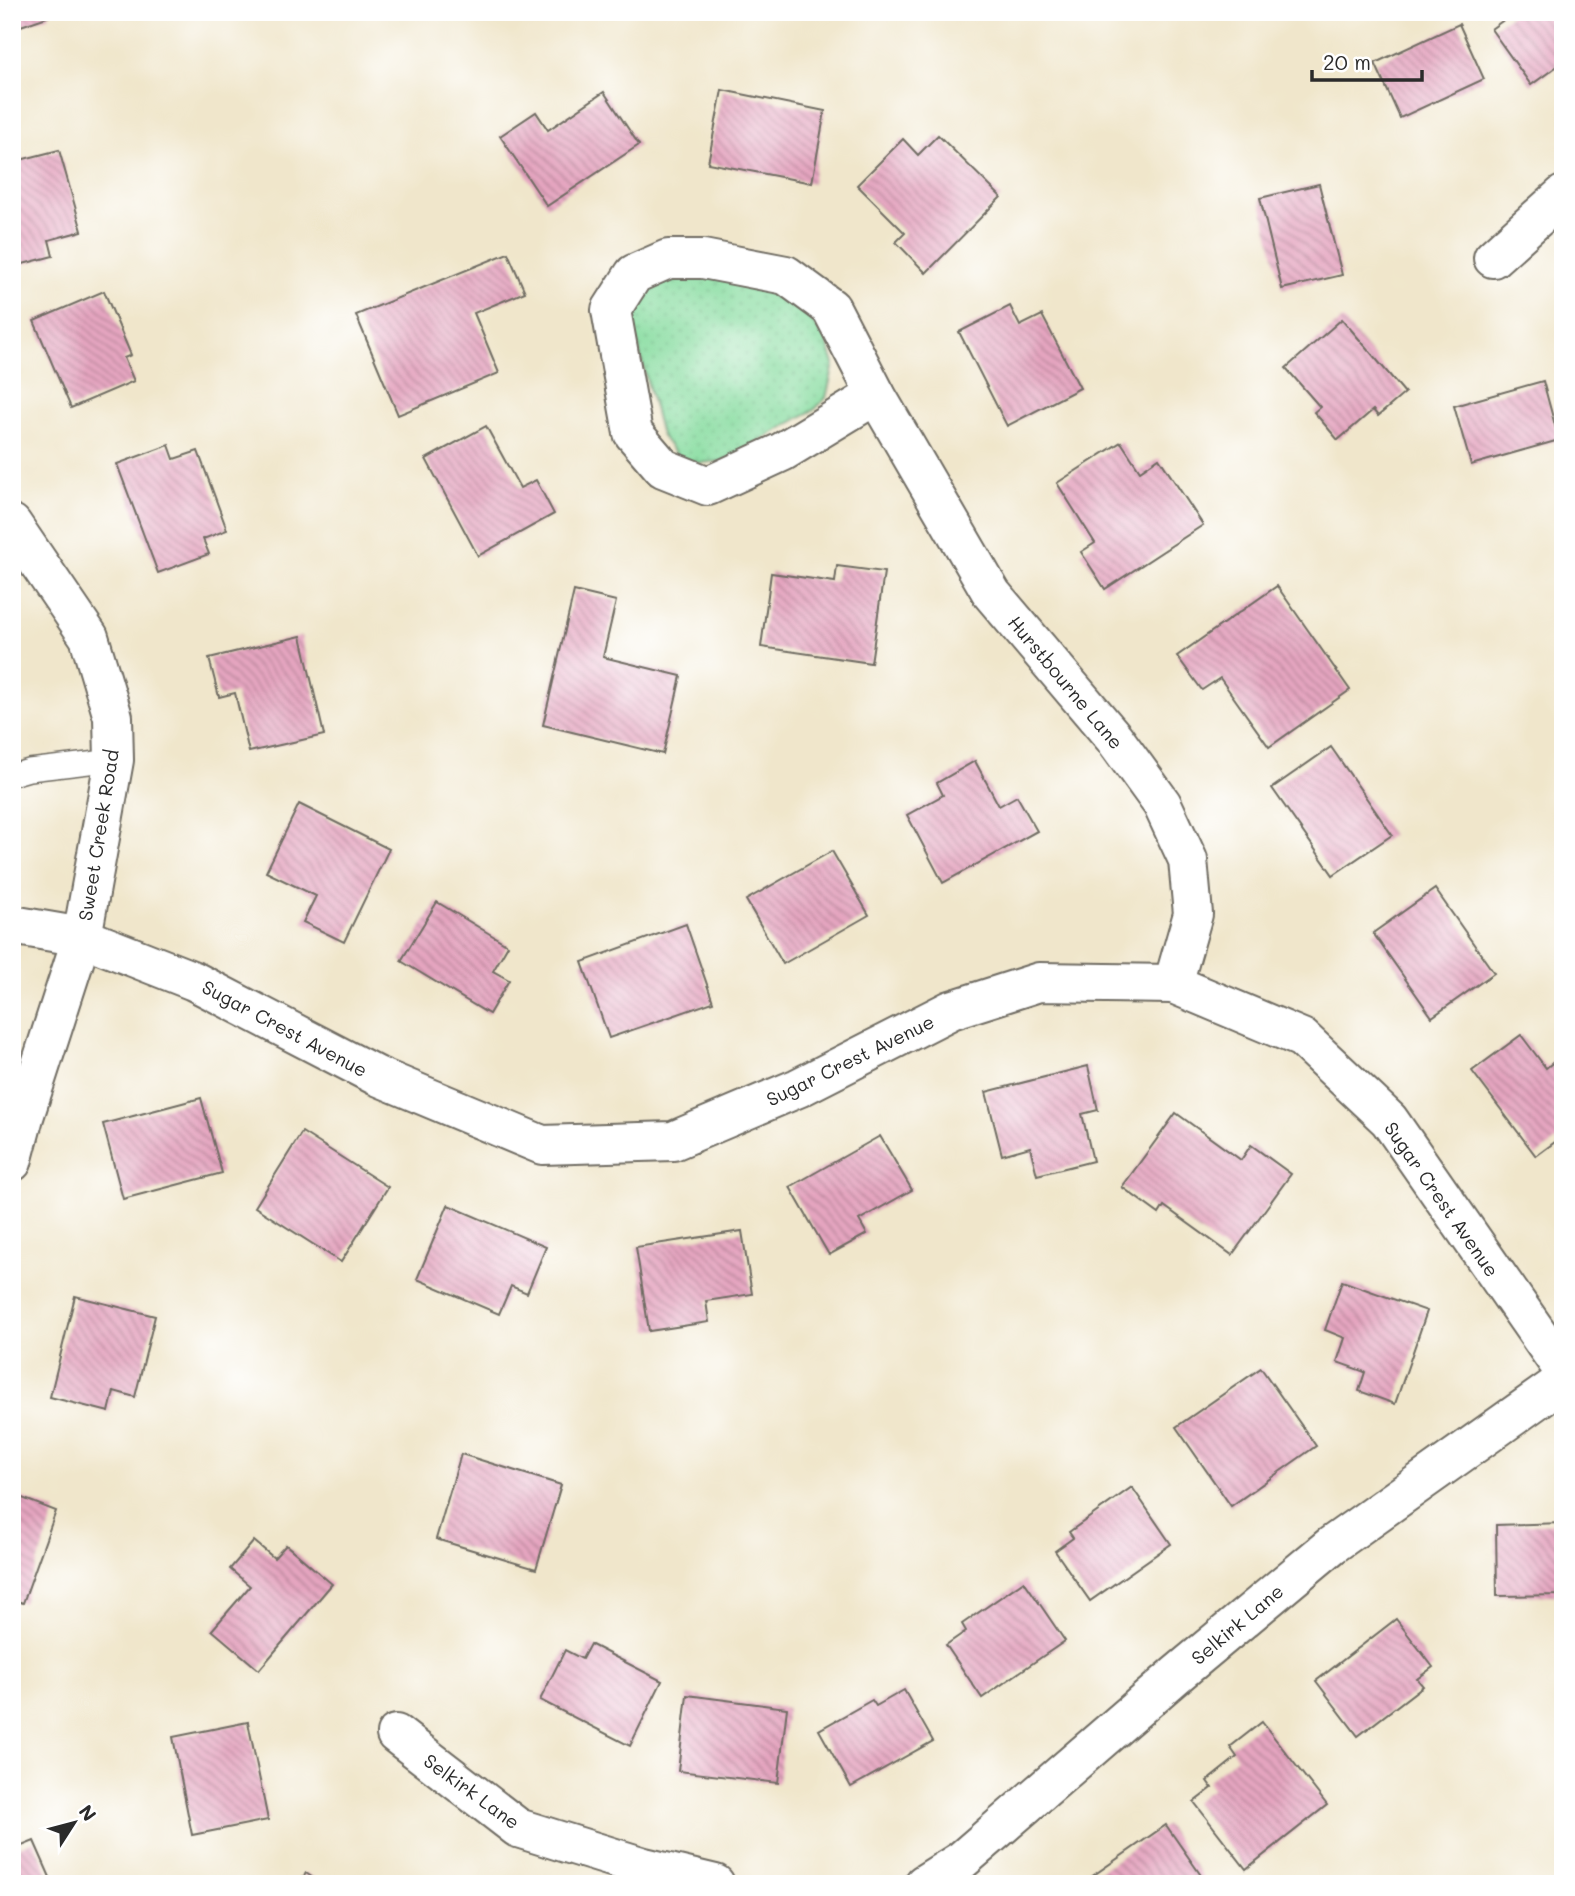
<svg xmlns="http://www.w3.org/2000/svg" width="1575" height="1896" viewBox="0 0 1575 1896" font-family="Mali,sans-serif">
	<defs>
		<pattern id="grass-dots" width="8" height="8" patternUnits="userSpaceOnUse" patternTransform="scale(1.75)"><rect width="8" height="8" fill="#86dc9f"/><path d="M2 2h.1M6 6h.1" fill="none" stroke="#74bd89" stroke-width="1.8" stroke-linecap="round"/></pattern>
		<pattern id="building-back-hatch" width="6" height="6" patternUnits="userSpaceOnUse" patternTransform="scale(1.75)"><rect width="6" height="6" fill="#e5a5c0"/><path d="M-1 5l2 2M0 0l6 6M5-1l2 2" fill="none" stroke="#ba879c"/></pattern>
	</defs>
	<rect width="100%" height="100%" fill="#fff"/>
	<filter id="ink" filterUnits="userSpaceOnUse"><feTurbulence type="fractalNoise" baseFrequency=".0143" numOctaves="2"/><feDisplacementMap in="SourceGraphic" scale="14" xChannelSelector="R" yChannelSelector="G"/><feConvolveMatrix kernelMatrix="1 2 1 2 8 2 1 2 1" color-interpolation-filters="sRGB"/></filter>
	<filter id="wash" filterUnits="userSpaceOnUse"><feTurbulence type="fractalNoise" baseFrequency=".00686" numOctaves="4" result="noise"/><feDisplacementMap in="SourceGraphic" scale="28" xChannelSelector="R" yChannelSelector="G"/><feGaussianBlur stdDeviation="1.57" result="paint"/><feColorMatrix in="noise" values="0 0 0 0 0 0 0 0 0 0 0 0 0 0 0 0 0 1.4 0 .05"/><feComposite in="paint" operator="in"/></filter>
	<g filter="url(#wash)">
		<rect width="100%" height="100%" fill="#f0e6cb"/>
		<polygon fill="url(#grass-dots)" stroke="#588465" stroke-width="2" points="691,274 768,287 803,309 826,340 834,364 826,398 815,409 724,461 699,463 677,456 661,435 631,318 638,295 658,279"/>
		<g id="blocks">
			<g fill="url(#building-back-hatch)">
				<polygon points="12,12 48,12 50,16 12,29"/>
				<polygon points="1515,12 1563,12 1563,62 1531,85 1491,29"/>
				<polygon points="1459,24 1484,79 1400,118 1375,63"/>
				<polygon points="722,90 825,111 812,183 708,163"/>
				<polygon points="604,92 639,145 547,206 500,136 536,112 548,130"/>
				<polygon points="938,135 1001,197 926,273 896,242 905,233 857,185 903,139 918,155"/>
				<polygon points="59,150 82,231 49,240 53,256 19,265 12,241 12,162"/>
				<polygon points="1319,184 1342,275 1282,289 1260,198"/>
				<polygon points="508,253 525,292 474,313 499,373 398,415 356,315"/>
				<polygon points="104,291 131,355 124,358 134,381 71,408 34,321"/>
				<polygon points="1010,306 1020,326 1042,315 1080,388 1007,426 959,332"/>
				<polygon points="1342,319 1405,393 1378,416 1373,410 1338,440 1314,412 1320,407 1286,368"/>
				<polygon points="1543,381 1559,440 1471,465 1454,406"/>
				<polygon points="486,426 520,488 536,480 554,514 478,556 426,459"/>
				<polygon points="1121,442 1140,471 1159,458 1203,525 1105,589 1081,552 1095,543 1057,483"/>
				<polygon points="169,445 174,459 198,451 227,530 203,539 209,554 158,573 117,464"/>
				<polygon points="837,566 884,572 871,663 761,647 771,573 835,582"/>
				<polygon points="1277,586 1350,690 1269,747 1220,678 1202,690 1177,656"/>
				<polygon points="574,591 616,601 603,657 681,676 663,754 543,725"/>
				<polygon points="301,636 324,735 249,752 235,693 219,697 209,658"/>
				<polygon points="1331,747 1392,835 1333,875 1272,788"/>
				<polygon points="975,761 999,806 1017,796 1037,831 943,883 907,815 943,795 937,783"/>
				<polygon points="299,804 389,849 344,942 303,922 316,896 266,872"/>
				<polygon points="832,851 869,915 783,964 746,900"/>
				<polygon points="1435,889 1494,973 1432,1017 1373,933"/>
				<polygon points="437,902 508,945 493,971 509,980 489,1014 401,961"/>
				<polygon points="686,924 713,1002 609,1038 582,962"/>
				<polygon points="1521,1035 1546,1068 1560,1057 1563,1061 1563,1136 1536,1156 1472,1071"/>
				<polygon points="1088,1066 1098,1110 1082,1114 1093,1161 1037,1175 1030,1147 1002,1155 986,1092"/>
				<polygon points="201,1098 222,1173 123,1199 103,1124"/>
				<polygon points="1176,1113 1241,1160 1251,1145 1291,1174 1232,1255 1164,1206 1159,1214 1122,1187"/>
				<polygon points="302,1132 388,1187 341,1262 255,1207"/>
				<polygon points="880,1136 912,1190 859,1220 867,1234 829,1255 790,1187"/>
				<polygon points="448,1205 546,1247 527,1293 511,1286 499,1314 417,1279"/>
				<polygon points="742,1231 752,1294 706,1301 709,1322 649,1331 636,1247"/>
				<polygon points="1342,1281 1427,1311 1395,1404 1359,1391 1365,1372 1337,1362 1345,1338 1325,1330"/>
				<polygon points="75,1296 155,1316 135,1397 114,1391 109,1412 50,1397"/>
				<polygon points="1261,1368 1316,1446 1231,1506 1176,1427"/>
				<polygon points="461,1454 561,1485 536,1569 436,1539"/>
				<polygon points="1132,1487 1171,1544 1090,1601 1055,1551 1073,1538 1069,1532"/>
				<polygon points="12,1494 56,1511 23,1603 12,1599"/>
				<polygon points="1563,1523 1563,1595 1497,1596 1496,1525"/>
				<polygon points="254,1541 274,1558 286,1545 332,1584 259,1670 212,1630 250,1586 230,1569"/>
				<polygon points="1024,1581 1065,1641 982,1698 946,1645 966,1631 962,1624"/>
				<polygon points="1396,1619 1433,1667 1417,1679 1423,1686 1358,1736 1316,1681"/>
				<polygon points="590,1644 662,1681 630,1746 540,1700 565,1650 582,1659"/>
				<polygon points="904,1690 933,1741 851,1787 819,1730 872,1700 876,1706"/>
				<polygon points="687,1695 787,1708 778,1783 678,1771"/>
				<polygon points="248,1722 268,1820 192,1835 173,1737"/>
				<polygon points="1262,1722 1327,1805 1246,1869 1194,1802 1212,1788 1207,1781 1237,1757 1230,1747"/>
				<polygon points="1166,1825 1207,1884 1081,1884"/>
				<polygon points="34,1841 53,1884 12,1884 12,1850"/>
				<polygon points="306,1873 322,1884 299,1884"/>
			</g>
		</g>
	</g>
	<g filter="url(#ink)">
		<use href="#blocks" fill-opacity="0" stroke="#706c63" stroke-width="2"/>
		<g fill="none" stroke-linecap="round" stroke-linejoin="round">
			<defs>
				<polyline id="service" points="12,775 29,770 114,760"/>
				<g id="minor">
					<polyline points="1493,258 1563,195"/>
					<polygon points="668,259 703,259 786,275 831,308 876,395 782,452 708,486 663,468 633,433 611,310 634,274"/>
					<polyline points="876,395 992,594 1114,738 1162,804 1188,860 1193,914 1173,984"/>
					<polyline points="12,524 89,637 113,717 114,760 82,937 24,1117 12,1162"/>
					<polyline points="12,925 82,937 194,981 377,1076 542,1145 673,1141 798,1088 951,1010 1039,982 1173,984 1302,1038 1389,1120 1563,1370"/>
					<polyline points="396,1734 518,1828 644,1867 715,1884"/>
					<polyline points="924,1884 962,1860 1176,1675 1332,1545 1563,1381"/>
				</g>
			</defs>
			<use href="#service" stroke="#706c63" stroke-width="24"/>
			<use href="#minor" stroke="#706c63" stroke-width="42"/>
			<use href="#service" stroke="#fff" stroke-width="21"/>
			<use href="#minor" stroke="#fff" stroke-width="38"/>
		</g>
	</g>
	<g text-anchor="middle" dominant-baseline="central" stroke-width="5" stroke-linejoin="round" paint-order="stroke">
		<g font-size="19" fill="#2b2b2b" stroke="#fff">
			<text transform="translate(1066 682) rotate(50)">Hurstbourne Lane</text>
			<text transform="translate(98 835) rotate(-81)">Sweet Creek Road</text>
			<text transform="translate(285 1028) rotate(28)">Sugar Crest Avenue</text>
			<text transform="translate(850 1060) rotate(-26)">Sugar Crest Avenue</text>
			<text transform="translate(1442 1199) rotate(55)">Sugar Crest Avenue</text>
			<text transform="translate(1237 1624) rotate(-40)">Selkirk Lane</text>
			<text transform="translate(472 1791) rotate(36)">Selkirk Lane</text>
		</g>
	</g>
	<rect width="1575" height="1896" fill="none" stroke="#fff" stroke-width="42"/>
	<g transform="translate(74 1823) rotate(54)" stroke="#ffffff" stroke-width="5" paint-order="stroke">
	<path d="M0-5L12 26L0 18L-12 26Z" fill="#2b2b2b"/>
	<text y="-10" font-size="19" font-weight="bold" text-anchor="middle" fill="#2b2b2b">N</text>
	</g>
	<path d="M1312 70v10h110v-10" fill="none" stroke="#2b2b2b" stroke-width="3.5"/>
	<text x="1323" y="70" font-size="21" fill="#2b2b2b" stroke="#ffffff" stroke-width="5" paint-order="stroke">20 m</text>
</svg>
